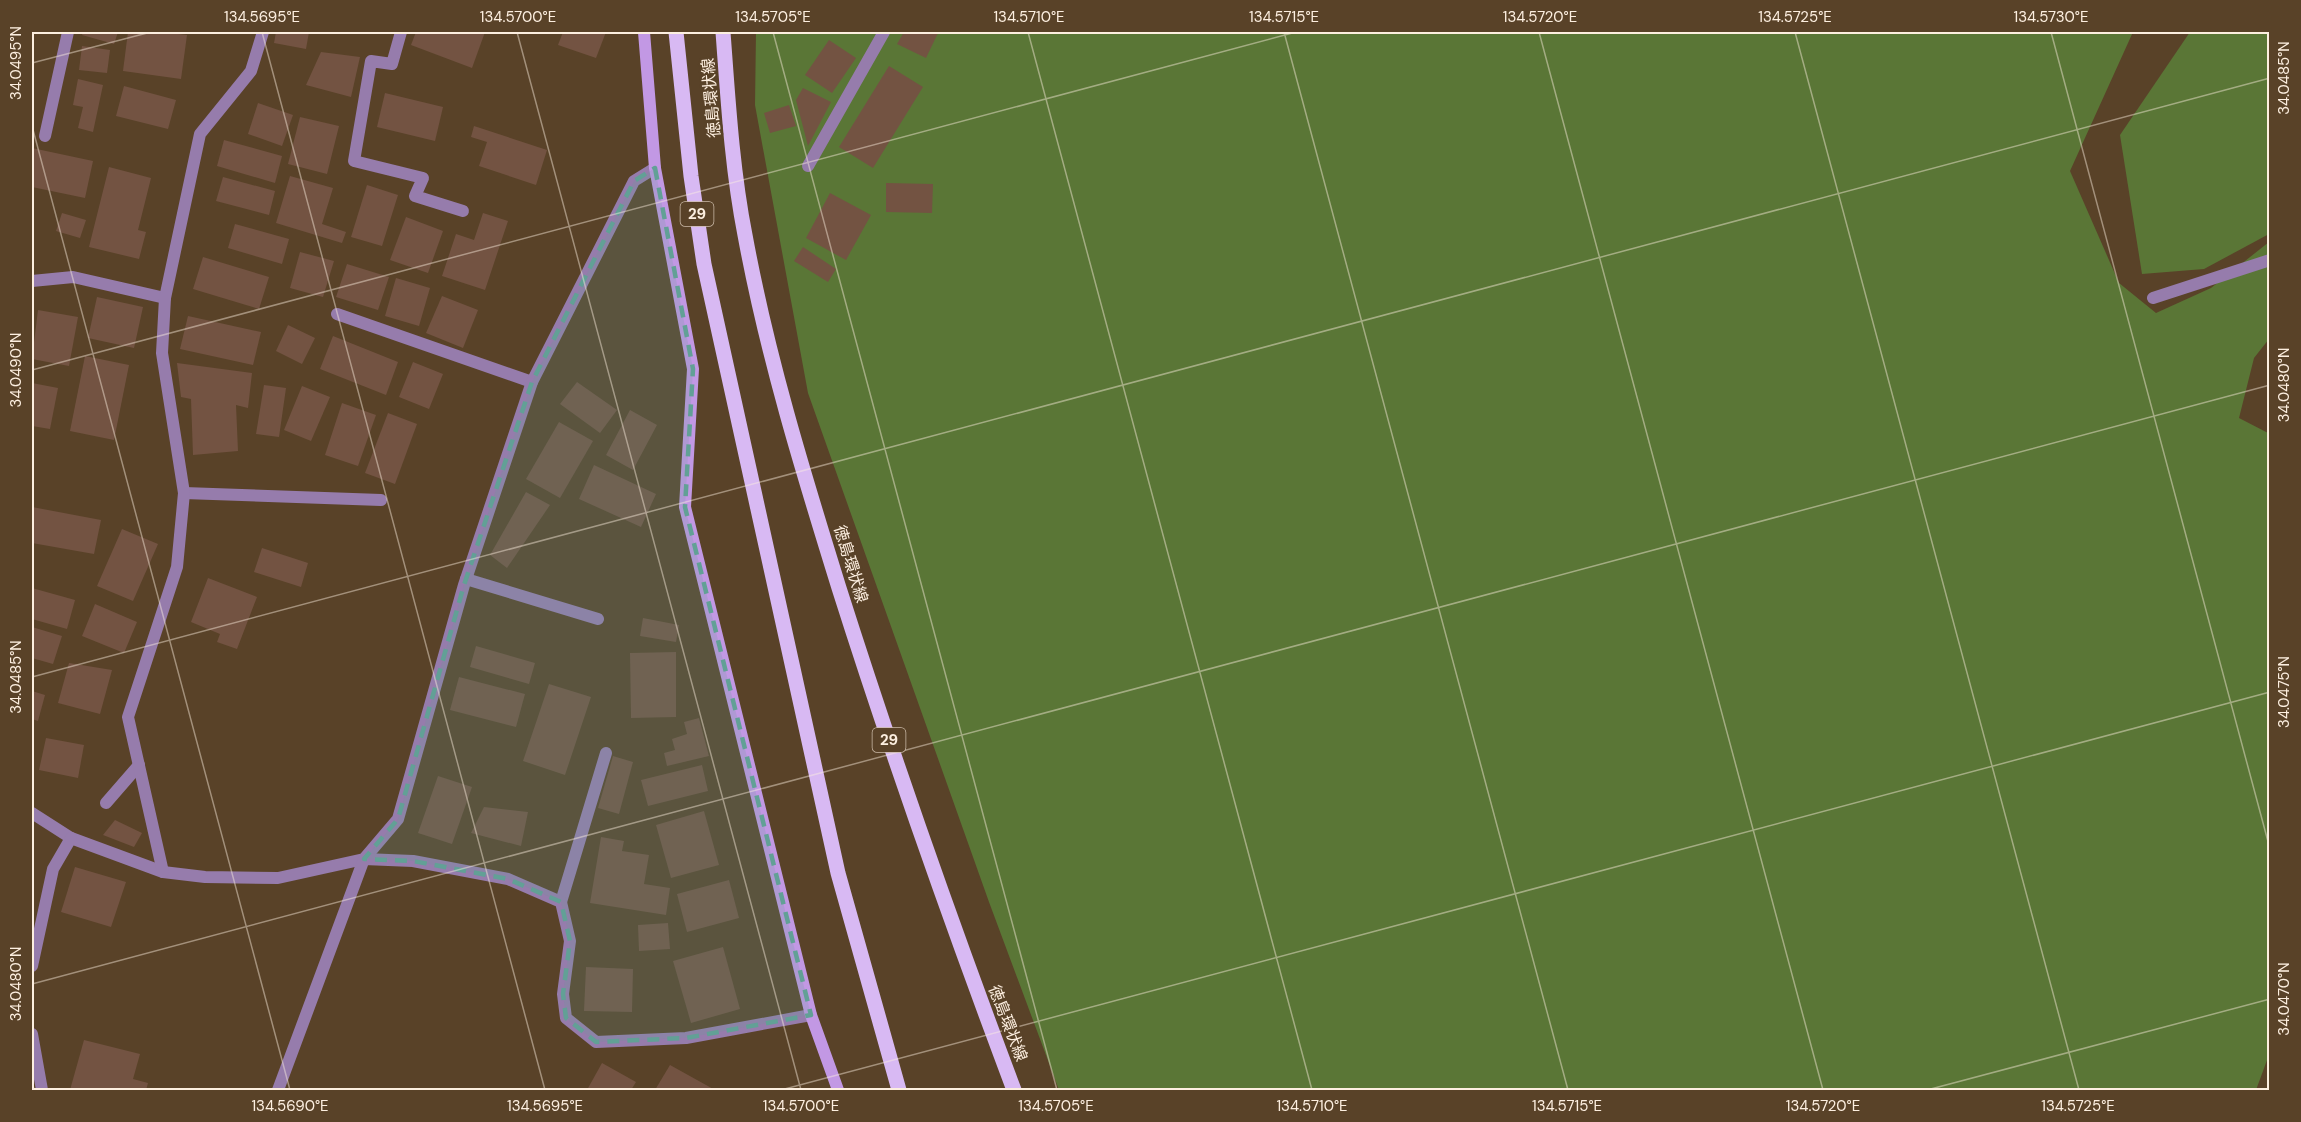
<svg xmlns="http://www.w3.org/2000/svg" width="2301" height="1122" viewBox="0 0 2301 1122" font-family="'DM Sans','Noto Sans JP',sans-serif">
	<rect width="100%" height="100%" fill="#594228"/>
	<g fill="#5a7636">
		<polygon points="756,32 2133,32 2070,171 2119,283 2156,313 2211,288 2269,242 2269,339 2254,358 2239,418 2270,434 2270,1052 2256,1090 1059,1090 989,902 808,393 755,105"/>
		<polygon points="2190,32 2269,32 2269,234 2204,269 2142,274 2120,135"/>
	</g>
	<g fill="#735342">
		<polygon points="83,32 118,32 114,44 82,35"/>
		<polygon points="128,32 162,32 187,35 181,79 123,71"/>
		<polygon points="276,32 309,32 306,49 274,43"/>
		<polygon points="416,32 485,32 472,68 411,45"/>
		<polygon points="563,32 606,32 596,58 558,45"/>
		<polygon points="904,32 938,33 926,58 897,44"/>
		<polygon points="829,40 856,58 832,93 805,75"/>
		<polygon points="82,46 110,50 107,73 79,70"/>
		<polygon points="321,52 360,57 351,97 306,85"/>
		<polygon points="889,66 923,87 873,168 839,147"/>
		<polygon points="78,79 103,85 93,132 78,128 83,107 73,105"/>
		<polygon points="124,86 176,100 168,129 116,116"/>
		<polygon points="803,88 831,102 808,146 796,100"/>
		<polygon points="385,93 443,107 435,141 377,127"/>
		<polygon points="258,103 293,115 282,146 248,134"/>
		<polygon points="789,105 796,126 770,133 764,113"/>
		<polygon points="300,117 339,126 327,174 288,164"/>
		<polygon points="474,126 547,150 536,185 479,166 487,142 471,137"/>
		<polygon points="224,140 282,156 275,183 217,166"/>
		<polygon points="32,148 93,161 85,198 32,187"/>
		<polygon points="109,167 151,178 138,230 146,232 139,259 89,247"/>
		<polygon points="290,176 333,188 322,224 346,232 342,243 276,223"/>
		<polygon points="223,177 275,191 269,215 216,201"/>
		<polygon points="886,183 933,184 932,213 886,212"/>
		<polygon points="367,185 398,195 382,246 351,237"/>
		<polygon points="830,193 871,215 846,260 806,238"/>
		<polygon points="62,213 86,220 80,238 56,231"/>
		<polygon points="483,213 508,221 485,290 442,276 456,234 474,240"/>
		<polygon points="406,217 443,231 428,273 390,260"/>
		<polygon points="235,224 289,239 282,264 228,248"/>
		<polygon points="803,247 836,269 828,282 794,261"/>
		<polygon points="300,252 334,261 323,297 290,288"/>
		<polygon points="203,257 269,277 259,309 193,289"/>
		<polygon points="347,264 389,277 378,310 336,297"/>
		<polygon points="396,278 430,288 419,326 385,316"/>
		<polygon points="442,296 478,310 463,348 426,333"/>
		<polygon points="97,297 143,307 134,348 88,338"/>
		<polygon points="38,310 78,317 69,366 32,359"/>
		<polygon points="188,316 261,332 253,365 180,349"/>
		<polygon points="288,325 315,338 302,364 276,351"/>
		<polygon points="333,336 398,362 386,395 320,369"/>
		<polygon points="85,356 129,365 114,440 70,431"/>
		<polygon points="413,362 443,374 429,409 399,397"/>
		<polygon points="177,363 252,373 248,408 236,405 238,451 193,455 191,399 181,397"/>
		<polygon points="577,382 617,410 600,433 560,404"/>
		<polygon points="32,383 58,388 50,429 32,426"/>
		<polygon points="264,385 286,388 279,437 256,434"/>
		<polygon points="302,386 330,397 311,441 284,430"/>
		<polygon points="342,403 376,415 358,466 325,455"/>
		<polygon points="630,410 657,425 633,470 606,455"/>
		<polygon points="388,413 417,424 395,484 365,473"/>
		<polygon points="559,422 593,441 560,498 526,479"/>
		<polygon points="594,465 656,494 641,527 579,499"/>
		<polygon points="526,492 550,505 507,568 490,555"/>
		<polygon points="32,507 101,520 94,554 32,543"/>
		<polygon points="122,529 158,544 133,601 97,586"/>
		<polygon points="262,548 308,563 301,587 254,572"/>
		<polygon points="208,578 257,597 237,649 217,642 220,634 191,622"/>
		<polygon points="32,588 75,600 67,629 32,619"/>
		<polygon points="95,604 137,622 124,653 82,636"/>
		<polygon points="643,618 679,625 676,642 640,636"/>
		<polygon points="32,627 62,636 53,664 32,658"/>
		<polygon points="476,646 535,663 529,684 470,667"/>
		<polygon points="676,652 676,717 631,718 630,653"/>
		<polygon points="69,663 112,670 100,714 58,703"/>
		<polygon points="459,677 525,694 516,727 450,710"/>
		<polygon points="549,684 591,697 565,775 523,761"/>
		<polygon points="32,691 45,695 38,721 32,719"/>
		<polygon points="699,718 709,756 667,766 664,753 675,750 672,739 687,734 684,722"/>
		<polygon points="46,738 84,745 78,778 39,770"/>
		<polygon points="613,756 633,762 619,814 598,808"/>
		<polygon points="702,765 708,791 648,806 641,780"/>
		<polygon points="438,776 472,787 452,844 418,833"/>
		<polygon points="484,807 528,812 521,846 471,833"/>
		<polygon points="704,811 719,865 671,878 656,825"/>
		<polygon points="115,820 142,833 134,847 103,835"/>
		<polygon points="601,837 624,841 622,851 649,855 644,884 670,888 666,915 590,903"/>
		<polygon points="75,867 126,882 111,927 61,912"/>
		<polygon points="729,880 739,918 687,932 677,894"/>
		<polygon points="668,923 670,949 639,951 638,925"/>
		<polygon points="723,947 740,1009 691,1023 673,961"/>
		<polygon points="586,967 633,969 632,1012 584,1011"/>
		<polygon points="84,1040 140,1054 133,1079 148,1083 146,1090 70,1090"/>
		<polygon points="602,1063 636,1082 631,1090 587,1090"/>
		<polygon points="670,1065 715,1090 655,1090"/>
	</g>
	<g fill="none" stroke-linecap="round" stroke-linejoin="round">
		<g stroke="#967cac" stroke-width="12">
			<polyline points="32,281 73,277 165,298"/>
			<polyline points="2153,298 2270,260"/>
			<polyline points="466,579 598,619"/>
		</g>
		<g stroke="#967cac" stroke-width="12">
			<polyline points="401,32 392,64 371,61 354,161 423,178 415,196 463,211"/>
			<polyline points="45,136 68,32"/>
			<polyline points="808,166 884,32"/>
			<polyline points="337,314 532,382"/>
			<polyline points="184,493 381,500"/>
			<polyline points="106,803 139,765"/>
			<polyline points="32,813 71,838 163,872 205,877 278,878 364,859 398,819 464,585 532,382 634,181 655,168"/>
			<polyline points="163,872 128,717 177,567 184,493 162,353 165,298 200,134 251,71 263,32"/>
			<polyline points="561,902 606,753"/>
			<polyline points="32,966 53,869 71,838"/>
			<polyline points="32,1034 42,1090"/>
			<polyline points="278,1090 364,859 413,861 508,879 561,902 570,941 563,994 566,1018 596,1042 686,1038 811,1015"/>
		</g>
		<polyline stroke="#c298e4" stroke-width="12" points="644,32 655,168 693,369 685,507 811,1015 838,1090"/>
		<g stroke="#d8b9f3" stroke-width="15">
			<polyline points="676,32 691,176 704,264 838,873 899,1090"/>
			<path d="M723,32c5,67 9,137 22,203 22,120 58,237 94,353 54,170 113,337 175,502"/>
		</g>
	</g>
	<path fill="#62a096" fill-opacity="0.2" stroke="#62a096" stroke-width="4.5" stroke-dasharray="12 8" stroke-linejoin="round" d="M655,168l38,201 -8,138 126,508 -125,23 -90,4 -30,-24 -3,-24 7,-53 -9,-39 -53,-23 -95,-18 -49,-2 34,-40 66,-234 68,-203 102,-201z"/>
	<path fill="none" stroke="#fdefe0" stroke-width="1.5" stroke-opacity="0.45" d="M262,32l283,1058M517,32l284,1058M773,32l284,1058M1028,32l284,1058M1284,32l284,1058M1539,32l284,1058M1795,32l284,1058M2051,32l219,817M32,63l119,-31M32,126l258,964M32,370l1264,-338M32,677l2238,-599M32,984l2238,-599M32,1080l2,10M781,1090l1489,-398M1927,1090l343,-91"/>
	<g text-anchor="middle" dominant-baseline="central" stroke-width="4.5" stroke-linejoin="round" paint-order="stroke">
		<g fill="#594228" stroke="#ccbba9" stroke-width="1.5">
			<rect x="680.5" y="202" width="33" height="24" rx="4.5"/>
			<rect x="872.5" y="728" width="33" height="24" rx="4.5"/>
		</g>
		<g font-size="15" font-weight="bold" fill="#fdefe0">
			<text x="697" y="214">29</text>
			<text x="889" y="740">29</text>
		</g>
		<g font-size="16" fill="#fdefe0" stroke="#594228">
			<text transform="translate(711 98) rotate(-95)">徳島環状線</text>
			<text transform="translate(851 564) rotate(73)">徳島環状線</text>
			<text transform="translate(1008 1023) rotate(69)">徳島環状線</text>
		</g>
	</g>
	<rect width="2301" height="1122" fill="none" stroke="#594228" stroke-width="66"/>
	<rect x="33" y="33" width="2235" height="1056" fill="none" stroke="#fdefe0" stroke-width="2"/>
	<g font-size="15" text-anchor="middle" fill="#fdefe0">
		<text x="262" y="22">134.5695°E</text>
		<text x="518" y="22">134.5700°E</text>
		<text x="773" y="22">134.5705°E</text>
		<text x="1029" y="22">134.5710°E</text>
		<text x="1284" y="22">134.5715°E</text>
		<text x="1540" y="22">134.5720°E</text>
		<text x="1795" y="22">134.5725°E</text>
		<text x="2051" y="22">134.5730°E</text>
		<text transform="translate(16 63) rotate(-90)" y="5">34.0495°N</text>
		<text transform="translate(2284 78) rotate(-90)" y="5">34.0485°N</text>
		<text transform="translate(16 370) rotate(-90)" y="5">34.0490°N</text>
		<text transform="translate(2284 385) rotate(-90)" y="5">34.0480°N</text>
		<text transform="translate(16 677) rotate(-90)" y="5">34.0485°N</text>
		<text transform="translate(2284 692) rotate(-90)" y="5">34.0475°N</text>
		<text transform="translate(16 984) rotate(-90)" y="5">34.0480°N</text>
		<text transform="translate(2284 999) rotate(-90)" y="5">34.0470°N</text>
		<text x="290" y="1111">134.5690°E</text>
		<text x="545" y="1111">134.5695°E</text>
		<text x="801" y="1111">134.5700°E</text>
		<text x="1056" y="1111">134.5705°E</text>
		<text x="1312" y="1111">134.5710°E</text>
		<text x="1567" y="1111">134.5715°E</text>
		<text x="1823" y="1111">134.5720°E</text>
		<text x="2078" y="1111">134.5725°E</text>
	</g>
</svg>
